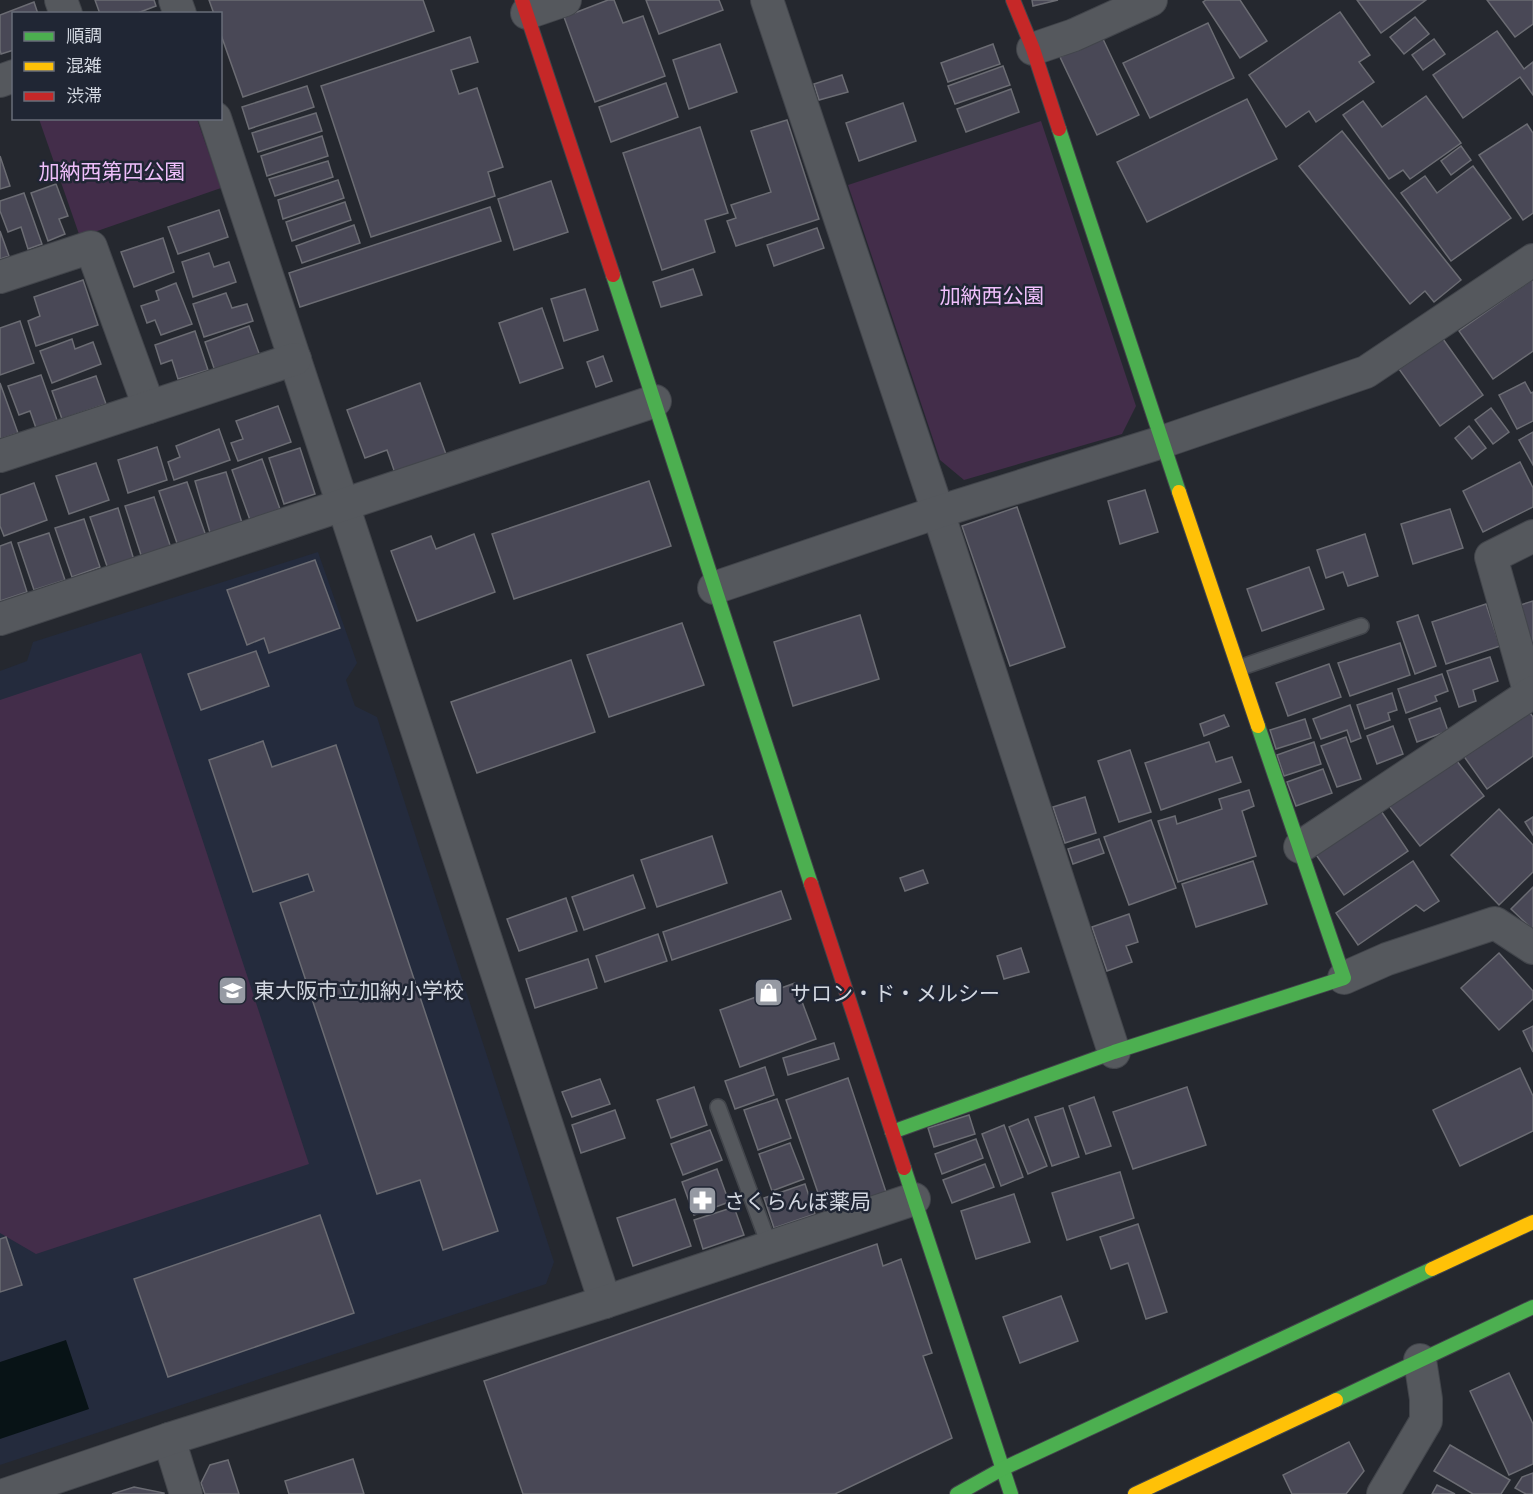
<svg xmlns="http://www.w3.org/2000/svg" width="1533" height="1494" viewBox="0 0 1533 1494" font-family="Quicksand,'Noto Sans JP',sans-serif">
	<rect width="100%" height="100%" fill="#25282f"/>
	<polygon fill="#242b3d" points="318,552 357,663 346,680 355,706 377,717 554,1262 546,1284 0,1465 0,671 27,661 33,642"/>
	<g fill="#432d4a">
		<polygon points="39,119 197,119 221,188 80,237"/>
		<polygon points="1041,121 1136,406 1122,434 964,480 940,460 848,185"/>
		<polygon points="141,653 309,1164 36,1254 0,1233 0,700"/>
	</g>
	<polygon fill="#081316" points="66,1340 89,1409 0,1439 0,1362"/>
	<g fill="#494856" stroke="#6b6c73" stroke-width="1.5">
		<polygon points="95,0 154,0 156,6 135,14 100,14"/>
		<polygon points="209,0 423,0 434,31 243,97 220,32 220,14 214,14"/>
		<polygon points="608,0 614,0 623,23 643,16 665,76 595,102 564,17"/>
		<polygon points="646,0 719,0 723,10 659,34"/>
		<polygon points="1032,0 1058,0 1033,6"/>
		<polygon points="1206,0 1240,0 1267,41 1240,58 1203,2"/>
		<polygon points="1357,0 1426,0 1381,33"/>
		<polygon points="1487,0 1533,0 1533,24 1515,37"/>
		<polygon points="34,2 38,14 14,14 14,50 1,54 0,50 0,15"/>
		<polygon points="1340,12 1370,55 1359,62 1374,82 1316,122 1309,111 1286,127 1249,75"/>
		<polygon points="1415,17 1429,34 1404,54 1390,37"/>
		<polygon points="1208,23 1234,78 1150,118 1123,63"/>
		<polygon points="1497,31 1524,69 1533,62 1533,95 1520,77 1463,118 1433,75"/>
		<polygon points="470,37 478,62 451,70 459,94 477,88 503,167 488,172 495,196 371,237 321,86"/>
		<polygon points="1102,37 1139,115 1097,135 1060,57"/>
		<polygon points="1434,39 1445,54 1423,70 1412,55"/>
		<polygon points="720,44 737,92 689,109 673,60"/>
		<polygon points="993,44 1000,64 948,82 941,63"/>
		<polygon points="1003,66 1010,85 955,104 948,86"/>
		<polygon points="842,75 848,92 819,100 814,84"/>
		<polygon points="666,83 678,117 611,142 599,107"/>
		<polygon points="307,86 314,107 249,129 242,107"/>
		<polygon points="1011,89 1019,112 966,132 957,109"/>
		<polygon points="1426,96 1461,143 1410,179 1403,170 1389,179 1343,115 1363,101 1382,127"/>
		<polygon points="1247,99 1277,159 1147,222 1117,162"/>
		<polygon points="903,103 916,141 859,161 846,123"/>
		<polygon points="316,113 322,131 258,152 252,133"/>
		<polygon points="787,120 819,219 736,246 727,221 736,218 731,205 771,192 751,131"/>
		<polygon points="1527,124 1533,133 1533,213 1523,220 1479,155"/>
		<polygon points="700,127 728,213 705,220 715,252 662,270 623,153"/>
		<polygon points="1342,131 1461,280 1434,302 1425,291 1410,304 1299,166"/>
		<polygon points="322,136 328,156 267,176 261,156"/>
		<polygon points="1461,146 1471,160 1451,175 1441,161"/>
		<polygon points="0,156 10,186 0,189"/>
		<polygon points="328,161 333,177 275,196 269,179"/>
		<polygon points="1473,166 1511,218 1451,261 1401,193 1425,176 1437,193"/>
		<polygon points="338,180 344,198 283,219 278,200"/>
		<polygon points="551,181 568,232 514,250 498,199"/>
		<polygon points="56,184 68,216 59,219 65,234 48,241 31,193"/>
		<polygon points="24,193 42,244 28,249 21,227 8,232 0,211 0,201"/>
		<polygon points="345,202 351,220 292,241 286,222"/>
		<polygon points="490,207 501,241 300,307 289,273"/>
		<polygon points="219,210 228,237 178,254 168,227"/>
		<polygon points="354,225 360,243 302,263 296,246"/>
		<polygon points="817,228 824,248 774,266 767,245"/>
		<polygon points="0,231 9,256 0,259"/>
		<polygon points="163,238 174,272 134,287 121,252"/>
		<polygon points="209,253 214,267 229,262 236,282 193,297 182,262"/>
		<polygon points="693,269 702,295 661,307 653,282"/>
		<polygon points="1533,279 1533,351 1493,379 1459,331"/>
		<polygon points="83,280 98,325 36,346 28,321 40,316 34,297"/>
		<polygon points="176,283 192,324 161,335 155,320 147,323 141,306 159,300 156,291"/>
		<polygon points="585,289 598,330 564,341 551,299"/>
		<polygon points="226,293 232,308 247,304 253,321 204,337 193,304"/>
		<polygon points="542,308 563,368 520,383 499,323"/>
		<polygon points="20,321 34,363 0,375 0,328"/>
		<polygon points="249,326 260,356 215,371 205,342"/>
		<polygon points="195,331 208,370 178,379 172,360 161,364 155,345"/>
		<polygon points="72,339 75,349 93,342 101,364 52,383 40,351"/>
		<polygon points="1443,339 1483,395 1440,426 1399,369"/>
		<polygon points="603,356 612,381 596,387 587,362"/>
		<polygon points="41,375 57,420 36,428 30,411 19,415 8,386"/>
		<polygon points="96,376 106,404 62,419 52,391"/>
		<polygon points="1525,382 1531,393 1533,392 1533,421 1517,429 1499,395"/>
		<polygon points="0,383 18,433 0,439"/>
		<polygon points="420,383 447,457 396,476 387,450 365,458 347,410"/>
		<polygon points="278,406 291,442 238,461 231,443 243,439 236,421"/>
		<polygon points="1491,408 1509,432 1493,444 1475,420"/>
		<polygon points="1469,426 1486,448 1472,459 1455,438"/>
		<polygon points="219,429 230,460 174,480 168,462 180,457 176,446"/>
		<polygon points="1533,432 1533,465 1519,440"/>
		<polygon points="157,447 167,480 128,493 118,460"/>
		<polygon points="300,448 315,494 284,504 269,458"/>
		<polygon points="262,459 280,509 250,520 232,470"/>
		<polygon points="1520,462 1533,488 1533,507 1483,532 1463,491"/>
		<polygon points="96,463 109,500 69,514 56,476"/>
		<polygon points="226,472 243,526 211,536 195,481"/>
		<polygon points="649,481 671,546 514,599 492,534"/>
		<polygon points="187,482 206,536 178,546 159,491"/>
		<polygon points="34,483 47,520 4,536 0,526 0,495"/>
		<polygon points="1145,490 1158,532 1120,544 1108,501"/>
		<polygon points="154,497 171,548 142,558 125,506"/>
		<polygon points="1017,507 1065,647 1010,666 962,526"/>
		<polygon points="118,508 134,560 108,569 90,517"/>
		<polygon points="1450,509 1463,548 1413,564 1401,524"/>
		<polygon points="84,519 100,567 72,577 55,528"/>
		<polygon points="49,533 65,580 34,590 18,543"/>
		<polygon points="474,534 495,592 417,621 391,551 431,536 436,549"/>
		<polygon points="1365,534 1378,576 1348,586 1343,572 1326,578 1317,550"/>
		<polygon points="11,542 27,592 0,601 0,546"/>
		<polygon points="315,560 340,628 269,653 264,638 247,645 227,590"/>
		<polygon points="1309,567 1324,609 1262,631 1247,589"/>
		<polygon points="1533,601 1533,650 1517,606"/>
		<polygon points="1486,604 1500,646 1446,664 1432,622"/>
		<polygon points="860,615 879,679 793,706 774,642"/>
		<polygon points="1418,615 1436,666 1415,674 1397,622"/>
		<polygon points="682,623 704,685 609,717 587,655"/>
		<polygon points="1400,643 1410,675 1350,696 1338,663"/>
		<polygon points="256,651 269,686 201,710 188,674"/>
		<polygon points="1490,657 1498,681 1473,690 1476,701 1459,707 1447,671"/>
		<polygon points="571,660 595,732 477,773 451,702"/>
		<polygon points="1329,664 1341,697 1288,716 1276,683"/>
		<polygon points="1442,674 1448,691 1435,696 1437,701 1406,713 1398,689"/>
		<polygon points="1392,693 1397,710 1388,713 1390,720 1365,729 1357,705"/>
		<polygon points="1350,705 1361,738 1351,742 1347,730 1321,739 1313,719"/>
		<polygon points="1440,708 1448,731 1417,742 1409,719"/>
		<polygon points="1527,709 1533,717 1533,756 1487,789 1463,755"/>
		<polygon points="1224,715 1229,726 1204,736 1200,724"/>
		<polygon points="1305,719 1311,738 1276,749 1270,730"/>
		<polygon points="1393,726 1403,754 1377,764 1367,736"/>
		<polygon points="1346,737 1361,779 1337,787 1321,746"/>
		<polygon points="263,741 272,767 336,745 498,1231 443,1250 420,1180 377,1194 280,903 314,891 308,874 253,892 209,760"/>
		<polygon points="1209,742 1216,762 1232,757 1241,782 1161,810 1145,763"/>
		<polygon points="1314,742 1321,764 1284,776 1277,755"/>
		<polygon points="1130,750 1151,812 1119,822 1098,761"/>
		<polygon points="1453,756 1484,796 1420,846 1389,806"/>
		<polygon points="1323,769 1332,793 1296,806 1287,782"/>
		<polygon points="1249,790 1254,806 1242,811 1256,856 1178,882 1158,821 1175,816 1177,824 1222,809 1219,799"/>
		<polygon points="1085,797 1096,833 1065,843 1053,807"/>
		<polygon points="1377,805 1408,851 1344,895 1312,849"/>
		<polygon points="1499,809 1533,845 1533,872 1499,905 1451,855"/>
		<polygon points="1533,817 1533,835 1525,822"/>
		<polygon points="1151,820 1176,888 1129,905 1104,837"/>
		<polygon points="712,836 727,883 657,907 641,860"/>
		<polygon points="1099,839 1104,853 1073,864 1068,849"/>
		<polygon points="1253,861 1267,904 1196,927 1182,884"/>
		<polygon points="1413,861 1439,901 1424,911 1416,905 1358,945 1336,913"/>
		<polygon points="923,870 928,883 905,891 900,878"/>
		<polygon points="633,875 645,908 584,930 572,897"/>
		<polygon points="1533,887 1533,930 1511,909"/>
		<polygon points="781,891 791,919 672,960 663,932"/>
		<polygon points="566,898 577,931 519,951 507,919"/>
		<polygon points="1129,914 1138,942 1126,946 1132,962 1107,971 1092,927"/>
		<polygon points="658,934 667,961 605,982 596,956"/>
		<polygon points="1021,948 1029,972 1004,979 997,956"/>
		<polygon points="1499,953 1533,991 1533,999 1499,1030 1461,988"/>
		<polygon points="588,959 597,988 535,1008 526,979"/>
		<polygon points="795,983 816,1039 740,1067 720,1010"/>
		<polygon points="1533,1026 1533,1052 1523,1031"/>
		<polygon points="834,1043 839,1059 788,1075 783,1058"/>
		<polygon points="765,1067 774,1095 735,1109 725,1081"/>
		<polygon points="1520,1068 1533,1096 1533,1131 1460,1166 1433,1110"/>
		<polygon points="848,1078 887,1195 826,1216 786,1100"/>
		<polygon points="600,1079 610,1104 572,1117 562,1092"/>
		<polygon points="694,1087 707,1125 671,1138 657,1100"/>
		<polygon points="1187,1087 1206,1145 1133,1169 1113,1112"/>
		<polygon points="1094,1097 1111,1146 1086,1154 1069,1106"/>
		<polygon points="777,1099 791,1138 758,1150 744,1110"/>
		<polygon points="1063,1108 1079,1157 1052,1166 1035,1117"/>
		<polygon points="615,1110 625,1138 581,1153 572,1125"/>
		<polygon points="969,1115 975,1134 934,1147 928,1128"/>
		<polygon points="1028,1119 1047,1166 1028,1174 1009,1127"/>
		<polygon points="1004,1125 1023,1177 1001,1186 982,1134"/>
		<polygon points="710,1130 722,1160 683,1175 671,1144"/>
		<polygon points="976,1139 983,1158 942,1174 935,1154"/>
		<polygon points="790,1143 804,1179 772,1191 759,1154"/>
		<polygon points="985,1164 994,1187 952,1203 943,1180"/>
		<polygon points="717,1169 729,1202 694,1215 682,1182"/>
		<polygon points="1120,1172 1134,1218 1067,1240 1052,1193"/>
		<polygon points="805,1184 815,1214 774,1228 764,1198"/>
		<polygon points="1014,1194 1030,1242 976,1259 961,1211"/>
		<polygon points="675,1199 691,1246 633,1266 617,1218"/>
		<polygon points="734,1207 744,1235 703,1249 694,1220"/>
		<polygon points="320,1215 354,1313 168,1377 134,1279"/>
		<polygon points="1138,1224 1167,1312 1146,1319 1128,1263 1111,1269 1100,1237"/>
		<polygon points="6,1237 22,1285 0,1292 0,1239"/>
		<polygon points="877,1244 883,1266 901,1259 932,1353 923,1356 952,1438 835,1494 523,1494 484,1381"/>
		<polygon points="1061,1296 1078,1341 1020,1363 1003,1317"/>
		<polygon points="1509,1373 1533,1424 1533,1464 1509,1475 1470,1391"/>
		<polygon points="1349,1442 1364,1471 1346,1494 1292,1494 1283,1475"/>
		<polygon points="1450,1445 1510,1480 1501,1494 1473,1494 1434,1471"/>
		<polygon points="353,1459 364,1494 289,1494 285,1481"/>
		<polygon points="228,1460 239,1494 205,1494 201,1483 210,1465"/>
		<polygon points="1533,1473 1533,1494 1526,1494 1515,1488 1522,1477"/>
		<polygon points="1437,1485 1455,1494 1432,1494"/>
		<polygon points="134,1487 164,1493 164,1494 112,1494"/>
	</g>
	<g fill="none" stroke-linecap="round" stroke-linejoin="round">
		<defs>
			<g id="lane">
				<polyline points="1239,668 1361,626"/>
				<polyline points="718,1107 770,1247"/>
			</g>
			<g id="street">
				<polyline points="61,0 66,14"/>
				<polyline points="175,0 180,14"/>
				<polyline points="767,0 938,512 1114,1052"/>
				<polyline points="527,13 565,0"/>
				<polyline points="1033,49 1074,35 1151,0"/>
				<polyline points="0,81 14,76"/>
				<polyline points="215,118 343,505 605,1302"/>
				<polyline points="0,277 91,247 149,407"/>
				<polyline points="0,456 295,359"/>
				<polyline points="714,588 938,512 1162,442 1366,372 1533,260"/>
				<polyline points="0,619 655,401"/>
				<polyline points="1530,694 1491,557 1533,536"/>
				<polyline points="1300,847 1533,692"/>
				<polyline points="1344,978 1387,959 1495,923 1533,948"/>
				<polyline points="169,1439 186,1494"/>
				<polyline points="7,1494 169,1439 605,1302 914,1199"/>
				<polyline points="1383,1494 1426,1421 1426,1399 1420,1360"/>
			</g>
			<g id="fast">
				<polyline points="1059,129 1179,492"/>
				<polyline points="613,275 811,884"/>
				<polyline points="892,1132 1114,1052 1344,978 1258,726"/>
				<polyline points="904,1168 1011,1494"/>
				<polyline points="1336,1400 1533,1307"/>
				<polyline points="957,1494 1002,1469 1432,1269"/>
			</g>
			<g id="slow">
				<polyline points="1179,492 1258,726"/>
				<polyline points="1432,1269 1533,1222"/>
				<polyline points="1135,1494 1336,1400"/>
			</g>
			<g id="jam">
				<polyline points="522,0 613,275"/>
				<polyline points="1013,0 1033,49 1059,129"/>
				<polyline points="811,884 904,1168"/>
			</g>
		</defs>
		<use href="#lane" stroke="#42454b" stroke-width="18"/>
		<use href="#street" stroke="#42454b" stroke-width="34"/>
		<use href="#fast" stroke="#42454b" stroke-width="16"/>
		<use href="#slow" stroke="#42454b" stroke-width="16"/>
		<use href="#jam" stroke="#42454b" stroke-width="16"/>
		<use href="#lane" stroke="#55585d" stroke-width="15"/>
		<use href="#street" stroke="#55585d" stroke-width="32"/>
		<use href="#fast" stroke="#4caf50" stroke-width="14"/>
		<use href="#slow" stroke="#ffc107" stroke-width="14"/>
		<use href="#jam" stroke="#c62828" stroke-width="14"/>
	</g>
	<defs>
		<symbol id="school-square" viewBox="-11 -11 22 22"><rect x="-9" y="-9" width="18" height="18" rx="4" fill="#969aa3" stroke="#202634"/><path d="M0-5L7-2L0 1L-7-2ZM-4 1L0 2.5L4 1V4Q0 6-4 4Z" fill="#fff"/></symbol>
		<symbol id="shop-square" viewBox="-11 -11 22 22"><rect x="-9" y="-9" width="18" height="18" rx="4" fill="#969aa3" stroke="#202634"/><path d="M-5-2.5h2.3a2.7 3.5 0 0 1 5.4 0H5L5.5 6h-11ZM-1.5-2.5h3a1.5 2.3 0 0 0-3 0Z" fill="#fff"/></symbol>
		<symbol id="pharmacy-square" viewBox="-11 -11 22 22"><rect x="-9" y="-9" width="18" height="18" rx="4" fill="#969aa3" stroke="#202634"/><path d="M-2-6h4v4h4v4h-4v4h-4v-4h-4v-4h4Z" fill="#fff"/></symbol>
	</defs>
	<g fill-rule="evenodd">
		<use href="#school-square" x="216" y="974" width="33" height="33"/>
		<use href="#shop-square" x="752" y="976" width="33" height="33"/>
		<use href="#pharmacy-square" x="686" y="1184" width="33" height="33"/>
	</g>
	<g text-anchor="middle" dominant-baseline="central" stroke-width="5" stroke-linejoin="round" paint-order="stroke">
		<g font-size="21" fill="#efbffb" stroke="#202634">
			<text x="112" y="171">加納西第四公園</text>
			<text x="992" y="295">加納西公園</text>
		</g>
		<g font-size="21" fill="#d3d8e1" stroke="#202634" text-anchor="start">
			<text x="254" y="990">東大阪市立加納小学校</text>
			<text x="790" y="993">サロン・ド・メルシー</text>
			<text x="724" y="1201">さくらんぼ薬局</text>
		</g>
	</g>
	<rect x="12" y="12" width="210" height="108" fill="#202634" stroke="#686d79" stroke-width="1.5"/>
	<rect x="24" y="32" width="30" height="9" fill="#4caf50" stroke="#686d79" stroke-width="1.5"/>
	<text x="66" y="42" font-size="18" fill="#d3d8e1">順調</text>
	<rect x="24" y="62" width="30" height="9" fill="#ffc107" stroke="#686d79" stroke-width="1.5"/>
	<text x="66" y="72" font-size="18" fill="#d3d8e1">混雑</text>
	<rect x="24" y="92" width="30" height="9" fill="#c62828" stroke="#686d79" stroke-width="1.5"/>
	<text x="66" y="102" font-size="18" fill="#d3d8e1">渋滞</text>
</svg>
